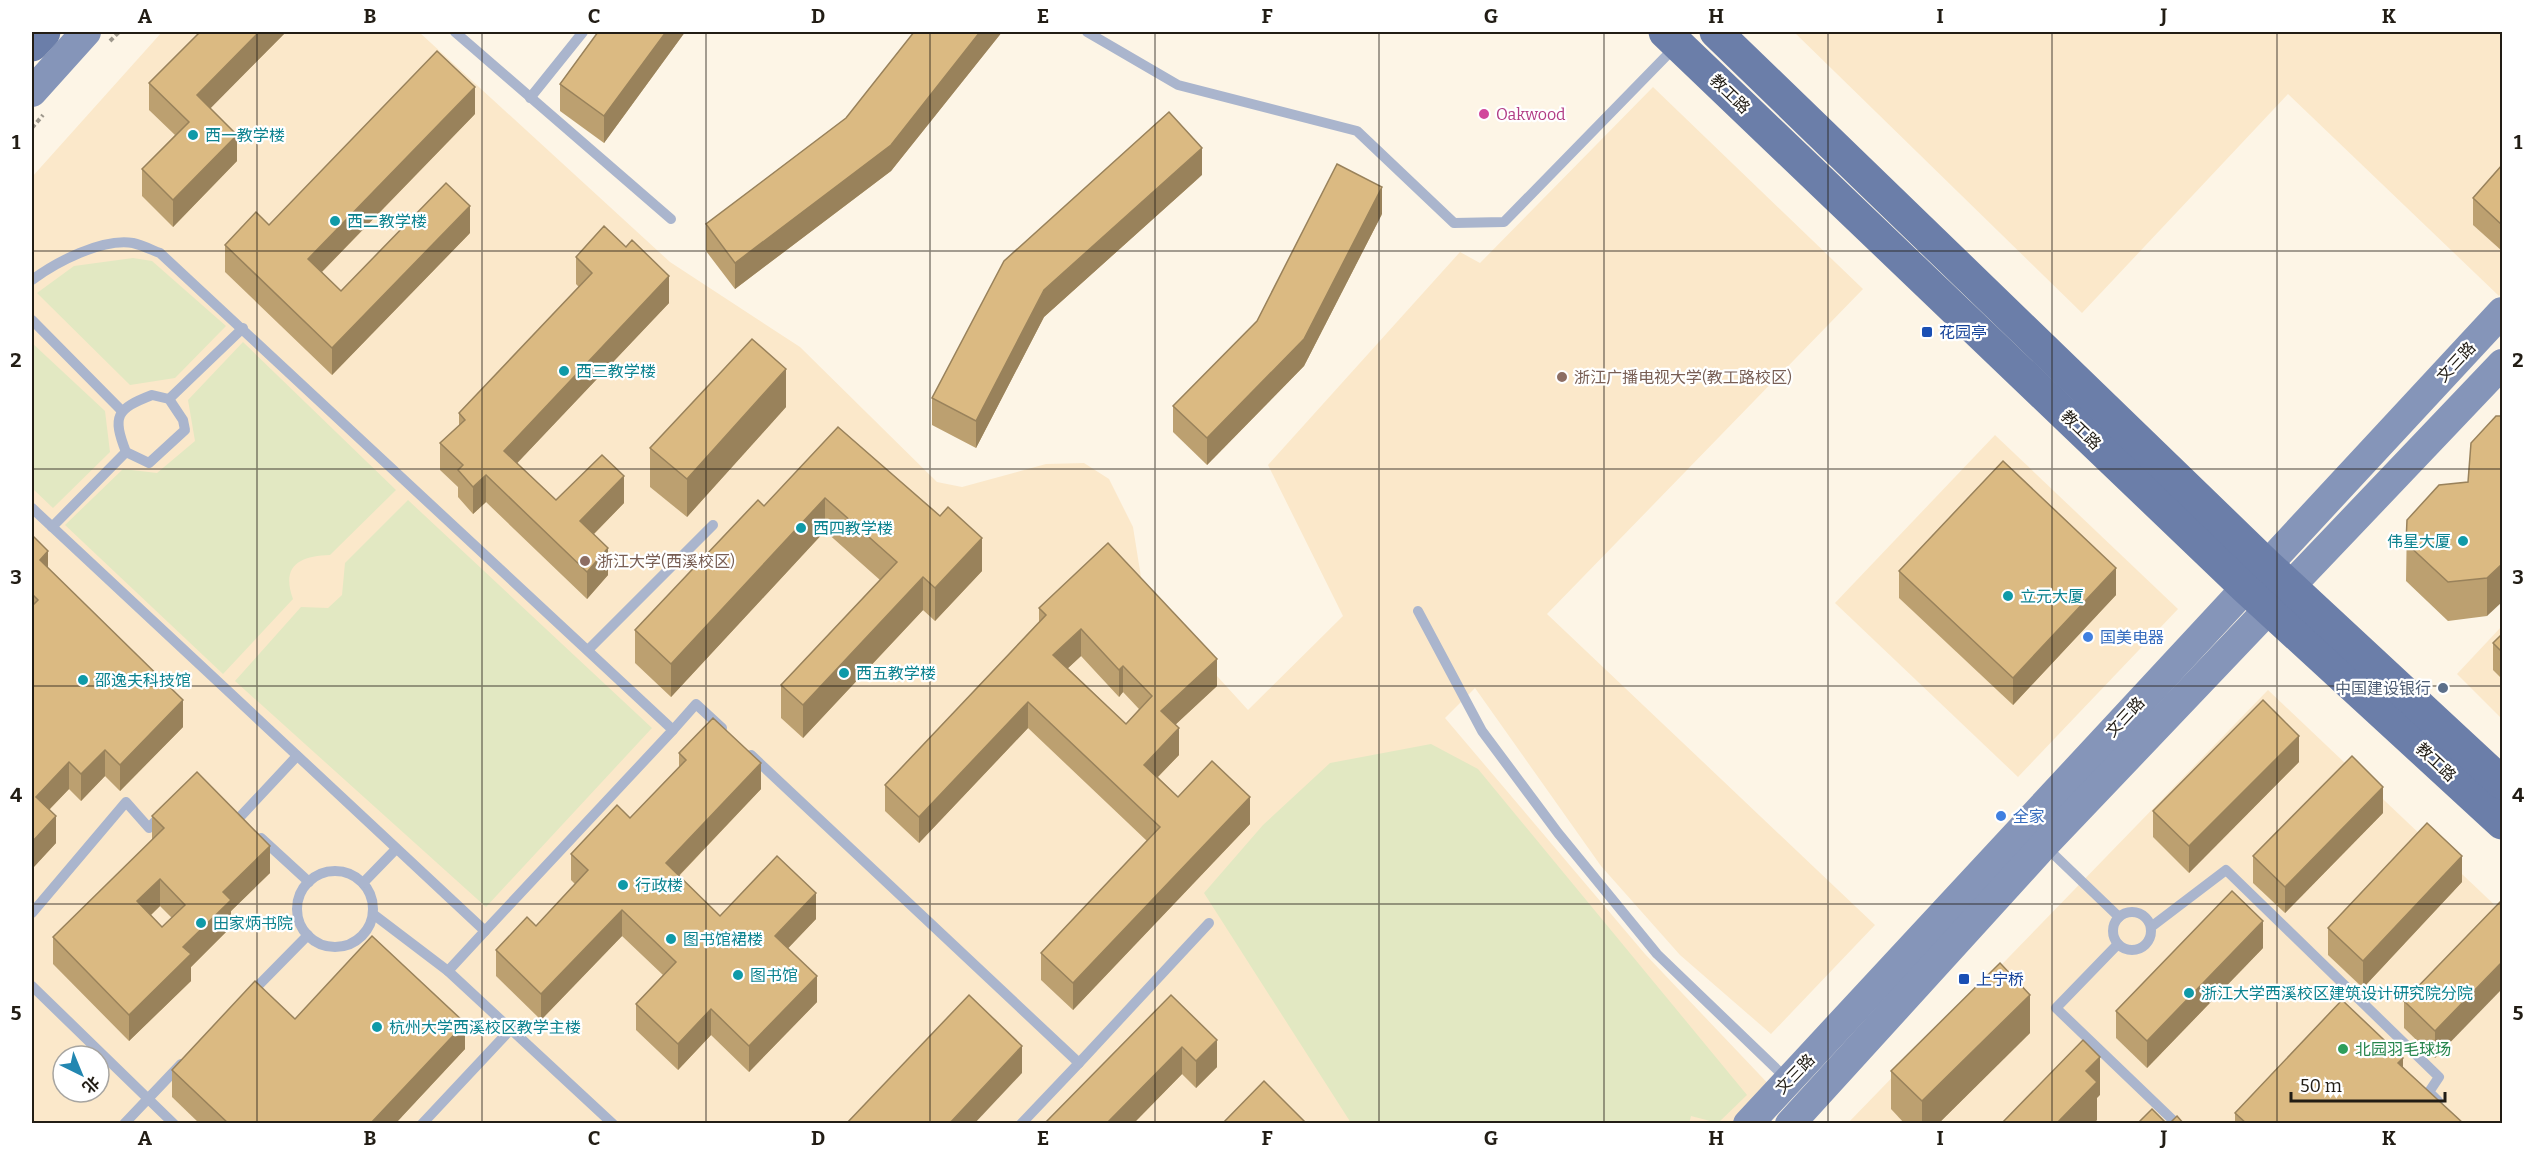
<svg xmlns="http://www.w3.org/2000/svg" width="2534" height="1155" viewBox="0 0 2534 1155" font-family="Bitter,'Noto Sans SC',serif">
	<rect width="100%" height="100%" fill="#fdf5e6"/>
	<g fill="#fbe8ca" fill-rule="evenodd">
		<path d="M162,32h257l251,230 130,85 137,135 25,5 84,-23 38,-1 25,16 24,48 11,69 104,114 95,-94 -75,-151 192,-213 20,11 173,-176 210,202 -316,325 328,311 -104,109 -91,-79 -79,-89 -126,-178 -30,30 200,236 132,139 -30,30 -1715,1v-947zM63,1056h36v36h-36z"/>
		<polygon points="1794,32 2502,32 2502,291 2499,296 2288,94 2082,313"/>
		<polygon points="1995,435 2178,609 2018,777 1835,603"/>
		<polygon points="2502,626 2502,719 2457,674"/>
		<polygon points="2268,690 2502,912 2502,1123 1847,1124"/>
	</g>
	<g fill="#e2e8c2">
		<polygon points="133,258 152,261 226,326 175,378 130,385 37,293 74,266"/>
		<path d="M243,342l153,148 -66,65c-31,1 -49,11 -37,44l-70,75 -158,-149 58,-56 34,4 38,-32 -7,-41z"/>
		<polygon points="32,343 105,411 110,452 53,508 32,488"/>
		<polygon points="408,500 652,728 486,907 235,681 301,607 328,608 342,595 345,563"/>
		<polygon points="1431,744 1478,769 1747,1095 1718,1123 1691,1116 1689,1124 1351,1123 1204,893 1263,825 1330,763"/>
	</g>
	<g fill="none" stroke-linecap="round" stroke-linejoin="round">
		<g stroke="#9e988c" stroke-width="4" stroke-dasharray="4.5 3" stroke-linecap="butt">
			<polyline points="110,41 119,32"/>
			<polyline points="32,128 43,115"/>
		</g>
		<g stroke="#aab5cd" stroke-width="10">
			<polyline points="455,32 671,219"/>
			<polyline points="1087,32 1178,85 1357,131 1454,223 1504,222 1676,46"/>
			<polyline points="530,98 583,32"/>
			<path d="M32,280c24,-18 70,-42 101,-37 9,2 19,7 27,10l513,477 -188,201 -453,-423"/>
			<polyline points="32,320 122,411"/>
			<path d="M152,395l17,4 14,21 2,10 -36,33 -23,-11c-14,-36 -10,-43 26,-57z"/>
			<polyline points="169,399 243,328"/>
			<polyline points="52,527 126,452"/>
			<polyline points="1418,611 1482,731 1558,833 1657,954 1788,1080"/>
			<polyline points="588,650 713,525"/>
			<polyline points="673,730 696,704 722,728"/>
			<polyline points="751,755 1079,1063 1021,1124"/>
			<polyline points="239,818 297,756"/>
			<polyline points="261,838 309,882"/>
			<polyline points="2046,847 2119,917"/>
			<circle cx="335" cy="909" r="38"/>
			<polyline points="363,883 396,849"/>
			<circle cx="2132" cy="931" r="19"/>
			<polyline points="32,913 126,802 149,828 161,815"/>
			<polyline points="373,914 448,971 613,1124"/>
			<polyline points="2151,927 2226,870 2439,1077 2429,1092 2438,1101"/>
			<polyline points="2118,944 2056,1008 2177,1124"/>
			<polyline points="448,971 485,931"/>
			<polyline points="32,986 174,1124"/>
			<polyline points="249,995 308,935"/>
			<polyline points="1079,1063 1209,923"/>
			<polyline points="124,1124 181,1064"/>
			<polyline points="422,1124 512,1028"/>
		</g>
		<g stroke="#8595b9" stroke-width="30">
			<polyline points="32,92 86,32"/>
			<polyline points="1748,1124 2502,312"/>
			<polyline points="1790,1124 2044,845 2502,364"/>
		</g>
		<g stroke="#6b7ea9" stroke-width="33">
			<polyline points="1665,32 2245,587 2502,823"/>
			<polyline points="1716,32 2267,565 2502,783"/>
			<polyline points="32,45 44,32"/>
		</g>
	</g>
	<g fill="#bca070" fill-rule="evenodd">
		<polygon points="200,32 286,32 210,108 237,161 173,227 142,196 142,169 175,135 149,110 149,83"/>
		<polygon points="598,32 685,32 604,143 560,111 560,84"/>
		<polygon points="914,32 1002,32 891,171 735,289 706,251 706,224 846,118"/>
		<polygon points="475,114 322,272 341,291 470,233 332,375 225,272 225,245 269,225"/>
		<polygon points="2502,165 2502,251 2473,225 2473,198"/>
		<polygon points="1202,175 1044,317 976,448 932,425 932,398"/>
		<polygon points="1382,214 1304,366 1207,465 1173,432 1173,406"/>
		<polygon points="576,257 669,303 517,463 556,500 624,503 594,534 608,575 587,599 486,502 473,514 458,497 458,487 440,470 440,443 459,426 459,413 579,287 576,284"/>
		<polygon points="786,407 687,517 650,487 650,448"/>
		<polygon points="2502,416 2487,616 2448,621 2406,581 2407,520 2468,482"/>
		<polygon points="838,427 982,571 935,621 923,610 803,738 781,718 781,685 880,580 825,531 671,697 635,663 635,630 764,506"/>
		<polygon points="32,535 48,568 183,727 120,791 105,776 81,801 69,789 50,809 56,843 32,869"/>
		<polygon points="1899,571 2116,595 2013,705 1899,598"/>
		<path d="M1039,608l178,78 -42,39 4,30 -21,22 20,20 72,27 -177,186 -32,-30v-27l106,-112 -119,-113 -109,115 -34,-32v-26l154,-163zM1081,656l38,41 4,-5 16,17 -13,15 -58,-56z"/>
		<polygon points="2502,634 2502,679 2493,670 2493,643"/>
		<polygon points="679,753 761,789 679,876 720,916 816,919 788,948 817,1002 749,1072 711,1035 678,1070 636,1030 636,1004 663,975 622,936 541,1020 496,976 496,950 536,926 575,884 571,880 571,854 630,818 679,767"/>
		<polygon points="2299,762 2189,873 2153,837 2153,811"/>
		<polygon points="2383,813 2285,913 2253,883 2253,856"/>
		<path d="M152,816l118,57 -39,38v16l-40,40v14l-62,60 -76,-77v-27l99,-97zM160,906l12,12 -10,9 -11,-12z"/>
		<polygon points="2462,882 2363,988 2328,955 2328,928"/>
		<polygon points="2502,904 2435,1058 2404,1028 2404,1001"/>
		<polygon points="2263,948 2147,1068 2116,1038 2116,1011"/>
		<polygon points="1171,995 1217,1067 1196,1088 1182,1074 1133,1124 1044,1124"/>
		<polygon points="295,1019 465,1049 395,1124 200,1124 172,1097 172,1070"/>
		<polygon points="2030,1033 1938,1124 1905,1124 1891,1109 1891,1071"/>
		<polygon points="2403,1068 2464,1124 2235,1124 2235,1113"/>
	</g>
	<g fill="#99825b">
		<polygon points="259,32 286,32 197,122 197,95"/>
		<polygon points="666,32 685,32 604,143 604,116"/>
		<polygon points="980,32 1002,32 891,171 735,289 735,263"/>
		<polygon points="475,87 475,114 308,286 308,259"/>
		<polygon points="237,135 237,161 173,227 173,200"/>
		<polygon points="1202,148 1202,175 1044,317 976,448 976,421 1044,290"/>
		<polygon points="1382,187 1382,214 1304,366 1207,465 1207,438"/>
		<polygon points="470,206 470,233 332,375 332,348"/>
		<polygon points="669,276 669,303 504,477 504,451"/>
		<polygon points="786,369 786,407 687,517 687,479"/>
		<polygon points="486,475 486,502 473,514 473,487"/>
		<polygon points="624,476 624,503 580,548 580,521"/>
		<polygon points="825,498 825,531 671,697 671,664"/>
		<polygon points="982,538 982,571 935,621 935,588"/>
		<polygon points="608,548 608,575 587,599 587,572"/>
		<polygon points="48,551 48,578 40,560"/>
		<polygon points="2502,564 2502,602 2487,616 2487,578"/>
		<polygon points="2116,568 2116,595 2013,705 2013,678"/>
		<polygon points="923,577 923,610 803,738 803,705"/>
		<polygon points="1081,629 1081,656 1053,682 1053,655"/>
		<polygon points="1217,659 1217,686 1161,738 1161,711"/>
		<polygon points="1123,666 1123,692 1119,697 1119,670"/>
		<polygon points="183,700 183,727 120,791 120,765"/>
		<polygon points="1028,702 1028,728 919,843 919,817"/>
		<polygon points="1179,728 1179,755 1144,791 1144,765"/>
		<polygon points="2299,736 2299,762 2189,873 2189,846"/>
		<polygon points="105,750 105,776 81,801 81,774"/>
		<polygon points="69,762 69,789 36,823 36,797"/>
		<polygon points="761,763 761,789 666,889 666,863"/>
		<polygon points="2383,787 2383,813 2285,913 2285,887"/>
		<polygon points="1250,797 1250,824 1073,1010 1073,983"/>
		<polygon points="56,816 56,843 32,869 32,842"/>
		<polygon points="270,846 270,873 231,911 231,927 191,967 191,981 129,1041 129,1015 183,947 223,892"/>
		<polygon points="2462,856 2462,882 2363,988 2363,961"/>
		<polygon points="160,879 160,906 137,928 137,901"/>
		<polygon points="816,893 816,919 775,962 775,936"/>
		<polygon points="622,910 622,936 541,1020 541,994"/>
		<polygon points="2263,921 2263,948 2147,1068 2147,1041"/>
		<polygon points="2502,962 2502,989 2435,1058 2435,1031"/>
		<polygon points="817,976 817,1002 749,1072 749,1046"/>
		<polygon points="2030,995 2030,1033 1938,1124 1922,1124 1922,1101"/>
		<polygon points="711,1009 711,1035 678,1070 678,1044"/>
		<polygon points="465,1023 465,1049 395,1124 370,1124"/>
		<polygon points="1217,1040 1217,1067 1196,1088 1196,1061"/>
		<polygon points="1022,1046 1022,1073 974,1124 949,1124"/>
		<polygon points="1182,1047 1182,1074 1133,1124 1106,1124"/>
		<polygon points="2100,1057 2100,1095 2097,1098 2097,1120 2094,1124 2056,1124 2086,1071"/>
		<polygon points="2403,1058 2403,1078 2398,1063"/>
	</g>
	<g fill="#dbba82" stroke="#99825b" stroke-width="1.5" fill-rule="evenodd">
		<polygon points="200,32 259,32 197,95 237,135 173,200 142,169 189,122 149,83"/>
		<polygon points="598,32 666,32 604,116 560,84"/>
		<polygon points="914,32 980,32 891,145 735,263 706,224 846,118"/>
		<polygon points="437,51 475,87 308,259 341,291 446,183 470,206 332,348 225,245 256,212 269,225"/>
		<polygon points="1169,112 1202,148 1044,290 976,421 932,398 1004,261"/>
		<polygon points="1337,164 1382,187 1304,339 1207,438 1173,406 1257,321"/>
		<polygon points="2502,165 2502,225 2473,198"/>
		<polygon points="604,226 626,247 632,240 669,276 504,451 556,500 602,455 624,476 580,521 608,548 587,572 486,475 473,487 458,470 463,465 440,443 465,420 459,413 592,273 576,257"/>
		<polygon points="752,339 786,369 687,479 650,448"/>
		<polygon points="2496,416 2502,416 2502,564 2487,578 2448,582 2406,543 2407,520 2439,485 2468,482 2471,443"/>
		<polygon points="838,427 940,516 948,507 982,538 935,588 923,577 803,705 781,685 897,562 825,498 671,664 635,630 758,500 764,506"/>
		<polygon points="2003,461 2116,568 2013,678 1899,571"/>
		<polygon points="32,535 48,551 40,560 183,700 120,765 105,750 81,774 69,762 36,797 56,816 32,842 32,606 38,600 32,594"/>
		<path d="M1108,543l109,116 -56,52 18,17 -35,37 34,32 34,-36 38,36 -177,186 -32,-30 119,-126 -132,-125 -109,115 -34,-32 161,-170 -7,-7zM1081,629l38,41 4,-4 29,30 -26,28 -73,-69z"/>
		<polygon points="2502,634 2502,652 2493,643"/>
		<polygon points="2263,700 2299,736 2189,846 2153,811"/>
		<polygon points="713,718 761,763 666,863 720,916 777,856 816,893 775,936 817,976 749,1046 711,1009 678,1044 636,1004 676,962 622,910 541,994 496,950 527,917 536,926 588,870 571,854 617,805 630,818 686,760 679,753"/>
		<polygon points="2352,756 2383,787 2285,887 2253,856"/>
		<path d="M197,772l73,74 -47,46 8,8 -48,47 8,7 -62,61 -76,-78 111,-109 -12,-12zM160,879l25,26 -23,22 -25,-26z"/>
		<polygon points="2427,823 2462,856 2363,961 2328,928"/>
		<polygon points="2232,891 2263,921 2147,1041 2116,1011"/>
		<polygon points="2500,902 2502,904 2502,962 2435,1031 2404,1001"/>
		<polygon points="372,936 465,1023 370,1124 229,1124 172,1070 255,981 295,1019"/>
		<polygon points="2000,963 2030,995 1922,1101 1891,1071"/>
		<polygon points="969,995 1022,1046 949,1124 846,1124"/>
		<polygon points="1171,995 1217,1040 1196,1061 1182,1047 1106,1124 1044,1124"/>
		<polygon points="2342,1000 2403,1058 2398,1063 2464,1124 2247,1124 2235,1113"/>
		<polygon points="2083,1040 2100,1057 2086,1071 2097,1082 2056,1124 2001,1124"/>
		<polygon points="1264,1081 1307,1124 1222,1124"/>
		<polygon points="2152,1109 2167,1124 2137,1124"/>
		<polygon points="2177,1116 2184,1124 2169,1124"/>
	</g>
	<path fill="none" stroke="#221d15" stroke-width="1.5" stroke-opacity="0.55" d="M257,32v1092M482,32v1092M706,32v1092M930,32v1092M1155,32v1092M1379,32v1092M1604,32v1092M1828,32v1092M2052,32v1092M2277,32v1092M32,251h2470M32,469h2470M32,686h2470M32,904h2470"/>
	<circle fill="#d1479c" stroke="#fff" stroke-width="2" cx="1484" cy="114" r="6"/>
	<g fill="#0f9aa8" stroke="#fff" stroke-width="2">
		<circle cx="193" cy="135" r="6"/>
		<circle cx="335" cy="221" r="6"/>
		<circle cx="564" cy="371" r="6"/>
		<circle cx="801" cy="528" r="6"/>
		<circle cx="2463" cy="541" r="6"/>
		<circle cx="2008" cy="596" r="6"/>
		<circle cx="844" cy="673" r="6"/>
		<circle cx="83" cy="680" r="6"/>
		<circle cx="623" cy="885" r="6"/>
		<circle cx="201" cy="923" r="6"/>
		<circle cx="671" cy="939" r="6"/>
		<circle cx="738" cy="975" r="6"/>
		<circle cx="2189" cy="993" r="6"/>
		<circle cx="377" cy="1027" r="6"/>
	</g>
	<g fill="#1a4fb4" stroke="#fff" stroke-width="2">
		<rect x="1921" y="326" width="12" height="12" rx="3"/>
		<rect x="1958" y="973" width="12" height="12" rx="3"/>
	</g>
	<g fill="#8d6e63" stroke="#fff" stroke-width="2">
		<circle cx="1562" cy="377" r="6"/>
		<circle cx="585" cy="561" r="6"/>
	</g>
	<g fill="#3f7fe0" stroke="#fff" stroke-width="2">
		<circle cx="2088" cy="637" r="6"/>
		<circle cx="2001" cy="816" r="6"/>
	</g>
	<circle fill="#5c6f8a" stroke="#fff" stroke-width="2" cx="2443" cy="688" r="6"/>
	<circle fill="#2e9e5b" stroke="#fff" stroke-width="2" cx="2343" cy="1049" r="6"/>
	<g text-anchor="middle" dominant-baseline="central" stroke-width="4.5" stroke-linejoin="round" paint-order="stroke">
		<g font-size="16" fill="#221d15" stroke="#fff">
			<text transform="translate(1730 94) rotate(44)">教工路</text>
			<text transform="translate(2456 362) rotate(-47)">文三路</text>
			<text transform="translate(2081 430) rotate(44)">教工路</text>
			<text transform="translate(2125 717) rotate(-47)">文三路</text>
			<text transform="translate(2436 762) rotate(43)">教工路</text>
			<text transform="translate(1795 1074) rotate(-46)">文三路</text>
		</g>
		<g font-size="16" fill="#b23c85" stroke="#fff" text-anchor="start">
			<text x="1496" y="114">Oakwood</text>
		</g>
		<g font-size="16" fill="#0d838f" stroke="#fff" text-anchor="start">
			<text x="205" y="135">西一教学楼</text>
			<text x="347" y="221">西二教学楼</text>
			<text x="576" y="371">西三教学楼</text>
			<text x="813" y="528">西四教学楼</text>
			<text x="2451" y="541" text-anchor="end">伟星大厦</text>
			<text x="2020" y="596">立元大厦</text>
			<text x="856" y="673">西五教学楼</text>
			<text x="95" y="680">邵逸夫科技馆</text>
			<text x="635" y="885">行政楼</text>
			<text x="213" y="923">田家炳书院</text>
			<text x="683" y="939">图书馆裙楼</text>
			<text x="750" y="975">图书馆</text>
			<text x="2201" y="993">浙江大学西溪校区建筑设计研究院分院</text>
			<text x="389" y="1027">杭州大学西溪校区教学主楼</text>
		</g>
		<g font-size="16" fill="#164399" stroke="#fff" text-anchor="start">
			<text x="1939" y="332">花园亭</text>
			<text x="1976" y="979">上宁桥</text>
		</g>
		<g font-size="16" fill="#785e54" stroke="#fff" text-anchor="start">
			<text x="1574" y="377">浙江广播电视大学(教工路校区)</text>
			<text x="597" y="561">浙江大学(西溪校区)</text>
		</g>
		<g font-size="16" fill="#366cbe" stroke="#fff" text-anchor="start">
			<text x="2100" y="637">国美电器</text>
			<text x="2013" y="816">全家</text>
		</g>
		<g font-size="16" fill="#4e5e75" stroke="#fff" text-anchor="end">
			<text x="2431" y="688">中国建设银行</text>
		</g>
		<g font-size="16" fill="#27864d" stroke="#fff" text-anchor="start">
			<text x="2355" y="1049">北园羽毛球场</text>
		</g>
	</g>
	<rect width="2534" height="1155" fill="none" stroke="#ffffff" stroke-width="66"/>
	<g transform="translate(81 1074) rotate(137)"><circle r="28" fill="#ffffff" stroke="#a7a5a1" stroke-width="1.5"/>
	<path d="M0-4.5L10 22L0 15L-10 22Z" fill="#2387b1"/>
	<text y="-9" font-size="16" font-weight="bold" text-anchor="middle" fill="#221d15">北</text>
	</g>
	<path d="M2291 1092v9h154v-9" fill="none" stroke="#221d15" stroke-width="3"/>
	<text x="2300" y="1092" font-size="18" fill="#221d15" stroke="#ffffff" stroke-width="4.5" paint-order="stroke">50 m</text>
	<rect x="33" y="33" width="2468" height="1089" fill="none" stroke="#221d15" stroke-width="2"/>
	<g font-size="20" text-anchor="middle" font-weight="bold" fill="#221d15">
		<text x="145" y="23">A</text>
		<text x="370" y="23">B</text>
		<text x="594" y="23">C</text>
		<text x="818" y="23">D</text>
		<text x="1043" y="23">E</text>
		<text x="1267" y="23">F</text>
		<text x="1491" y="23">G</text>
		<text x="1716" y="23">H</text>
		<text x="1940" y="23">I</text>
		<text x="2164" y="23">J</text>
		<text x="2389" y="23">K</text>
		<text x="16" y="149">1</text>
		<text x="2518" y="149">1</text>
		<text x="16" y="367">2</text>
		<text x="2518" y="367">2</text>
		<text x="16" y="584">3</text>
		<text x="2518" y="584">3</text>
		<text x="16" y="802">4</text>
		<text x="2518" y="802">4</text>
		<text x="16" y="1020">5</text>
		<text x="2518" y="1020">5</text>
		<text x="145" y="1145">A</text>
		<text x="370" y="1145">B</text>
		<text x="594" y="1145">C</text>
		<text x="818" y="1145">D</text>
		<text x="1043" y="1145">E</text>
		<text x="1267" y="1145">F</text>
		<text x="1491" y="1145">G</text>
		<text x="1716" y="1145">H</text>
		<text x="1940" y="1145">I</text>
		<text x="2164" y="1145">J</text>
		<text x="2389" y="1145">K</text>
	</g>
</svg>
